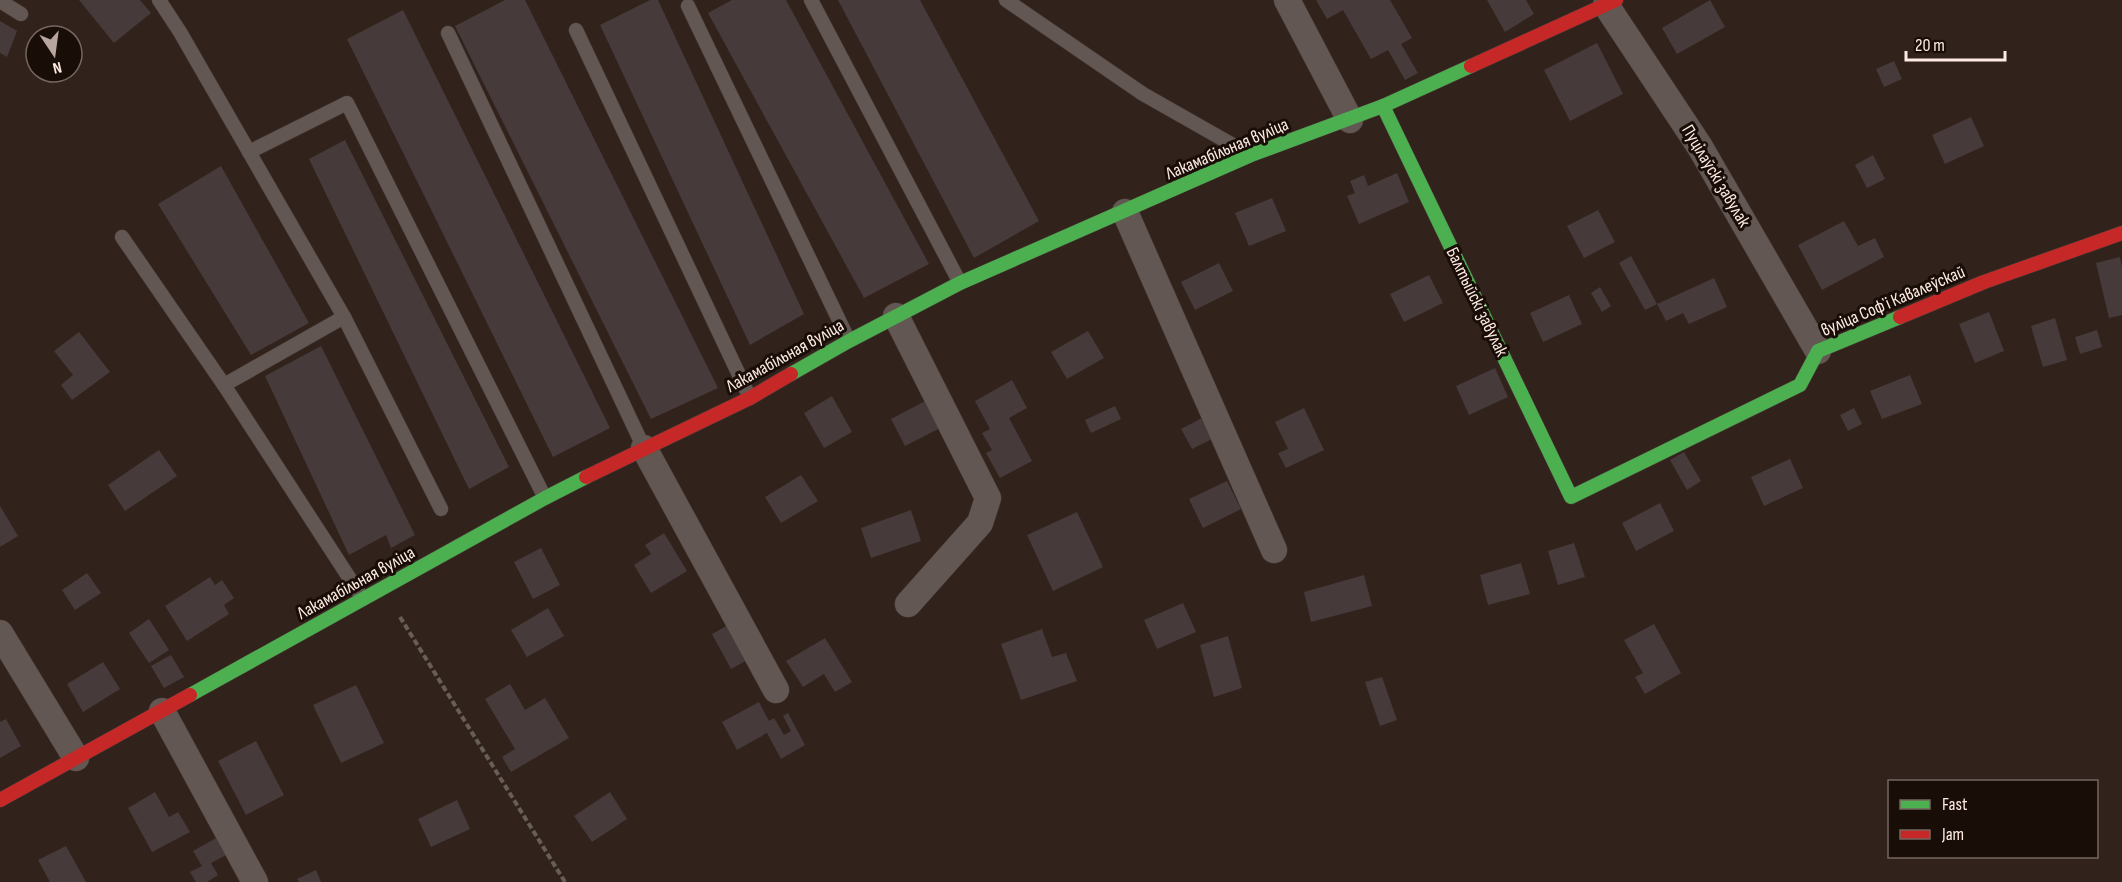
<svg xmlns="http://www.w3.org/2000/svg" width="2122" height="882" viewBox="0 0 2122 882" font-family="'Sofia Sans Condensed',sans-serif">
	<rect width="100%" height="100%" fill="#32221c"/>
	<g fill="#463a3a">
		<polygon points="79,0 140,0 151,13 114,43"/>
		<polygon points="505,0 525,0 718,388 651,419 455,26"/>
		<polygon points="650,0 658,0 804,314 750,345 600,25"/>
		<polygon points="732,0 786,0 929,264 864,298 708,13"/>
		<polygon points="838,0 920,0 1039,221 974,258"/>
		<polygon points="1316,0 1390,0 1412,38 1401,44 1418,73 1405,80 1388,50 1371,59 1343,10 1327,19"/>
		<polygon points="1487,0 1526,0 1534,14 1505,32"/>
		<polygon points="1710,0 1725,27 1677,54 1662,28"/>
		<polygon points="403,10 610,428 553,457 347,39"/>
		<polygon points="0,21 17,31 7,57 0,53"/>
		<polygon points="1597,43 1623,94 1570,121 1544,70"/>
		<polygon points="1894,61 1902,79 1884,87 1876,69"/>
		<polygon points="1971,117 1984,146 1945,164 1932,135"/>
		<polygon points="345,140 509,467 469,489 309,159"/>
		<polygon points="1873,155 1885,179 1867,188 1855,165"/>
		<polygon points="221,166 309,323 251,355 158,204"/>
		<polygon points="1397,173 1409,202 1359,224 1347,196 1355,193 1350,181 1364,175 1368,186"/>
		<polygon points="1272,198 1286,231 1249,246 1235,213"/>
		<polygon points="1598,210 1615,242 1584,258 1567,226"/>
		<polygon points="1844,221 1858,246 1875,238 1884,257 1822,290 1798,245"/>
		<polygon points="1631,256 1657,304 1645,310 1619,263"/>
		<polygon points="2120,257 2122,268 2122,315 2109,318 2096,263"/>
		<polygon points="1219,263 1233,291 1195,310 1181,282"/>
		<polygon points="1429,275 1443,303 1404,322 1390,294"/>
		<polygon points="1714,278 1727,307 1689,324 1683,313 1666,321 1657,304"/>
		<polygon points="1600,287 1611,306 1602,312 1591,293"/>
		<polygon points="1569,295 1582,324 1543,342 1530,313"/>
		<polygon points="1989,312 2004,351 1975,363 1959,324"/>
		<polygon points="2055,318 2067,360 2043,367 2031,326"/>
		<polygon points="2097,330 2102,347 2080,354 2075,337"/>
		<polygon points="1088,331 1104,358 1067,379 1051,352"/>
		<polygon points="79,332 110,372 72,400 61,385 73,375 54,351"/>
		<polygon points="321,346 415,535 391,548 386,535 349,555 265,376"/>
		<polygon points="1495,368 1508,397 1469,415 1456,386"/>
		<polygon points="1910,375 1922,404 1882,419 1870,391"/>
		<polygon points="1012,380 1027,408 1009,418 1032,461 1000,478 986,453 992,450 982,433 990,429 975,401"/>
		<polygon points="832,396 852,432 824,448 804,413"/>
		<polygon points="929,399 946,425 905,446 891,419"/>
		<polygon points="1115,406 1121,419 1091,433 1085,420"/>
		<polygon points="1304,408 1324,450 1286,468 1278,453 1288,449 1275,422"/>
		<polygon points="1854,408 1862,424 1848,431 1840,415"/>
		<polygon points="1202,418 1212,439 1192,449 1181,429"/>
		<polygon points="159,450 177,476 125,511 108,485"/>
		<polygon points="1684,452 1701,481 1687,490 1670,460"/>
		<polygon points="1790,459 1803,488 1764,506 1751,477"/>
		<polygon points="801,475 818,501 781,523 765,497"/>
		<polygon points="1227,481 1241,509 1203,528 1189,499"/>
		<polygon points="1660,503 1674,531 1636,551 1622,523"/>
		<polygon points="0,506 18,536 0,547"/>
		<polygon points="911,510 921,541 871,558 861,528"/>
		<polygon points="1077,512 1103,567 1053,591 1027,535"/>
		<polygon points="664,533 687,571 651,593 634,565 651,554 645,545"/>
		<polygon points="1574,543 1585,577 1558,585 1548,551"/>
		<polygon points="541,548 560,585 533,599 514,562"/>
		<polygon points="1521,563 1530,594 1488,605 1480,575"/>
		<polygon points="87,573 101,593 75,610 62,590"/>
		<polygon points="1364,575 1372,606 1311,622 1304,592"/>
		<polygon points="210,577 215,585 222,580 234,598 224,605 229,614 187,641 165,606"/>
		<polygon points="1183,603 1196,632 1157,649 1144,620"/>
		<polygon points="548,608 564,636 527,657 511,630"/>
		<polygon points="149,619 169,650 149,663 129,633"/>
		<polygon points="730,624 749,659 731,669 712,634"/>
		<polygon points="1654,624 1681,673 1645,694 1635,677 1643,673 1624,640"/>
		<polygon points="1042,629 1052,657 1066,653 1077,681 1021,700 1001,644"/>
		<polygon points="1228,636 1242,688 1214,697 1200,645"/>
		<polygon points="825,638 852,682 835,692 824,674 803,687 786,661"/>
		<polygon points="171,655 184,677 164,688 151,666"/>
		<polygon points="103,662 120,689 83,712 67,684"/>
		<polygon points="1382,677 1397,720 1380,726 1365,682"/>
		<polygon points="510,684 525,710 545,698 569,738 511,772 502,757 515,749 485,699"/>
		<polygon points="356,685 384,743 341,763 313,705"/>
		<polygon points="759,702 769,721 774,718 784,735 791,731 783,716 788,713 805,745 781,759 767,733 737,750 722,722"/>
		<polygon points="6,719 21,746 0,758 0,722"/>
		<polygon points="256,741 284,795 246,815 218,761"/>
		<polygon points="155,792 169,817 178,812 190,832 152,852 128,808"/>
		<polygon points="610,792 627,819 592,842 574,816"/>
		<polygon points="457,800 470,829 431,847 418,819"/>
		<polygon points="218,837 228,854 211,863 218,875 207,882 196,882 190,872 202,866 193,851"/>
		<polygon points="66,846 86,882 50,882 38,860"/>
		<polygon points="316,870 321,882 299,882 297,879"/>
	</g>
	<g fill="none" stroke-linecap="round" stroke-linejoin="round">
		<defs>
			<g id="lane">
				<polyline points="159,0 180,32 344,317 224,385"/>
				<polyline points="811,0 960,283"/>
				<polyline points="1006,0 1143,94 1247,153"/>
				<polyline points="0,1 21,14"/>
				<polyline points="688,6 849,341"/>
				<polyline points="576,30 750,398"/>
				<polyline points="448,33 644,448"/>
				<polyline points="249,152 347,103 545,498"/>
				<polyline points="122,237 224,385 363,599"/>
				<polyline points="344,317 441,509"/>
			</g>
			<g id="street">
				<polyline points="1287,0 1350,120"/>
				<polyline points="1606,5 1700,147 1818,351"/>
				<polyline points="1125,212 1274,550"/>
				<polyline points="896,316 988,498 980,523 908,604"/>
				<polyline points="644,448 776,690"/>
				<polyline points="0,633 76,758"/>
				<polyline points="162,711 255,882"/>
			</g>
			<g id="fast">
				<polyline points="1383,106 1571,497 1800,385 1818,351 1900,317"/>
				<polyline points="791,374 849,341 960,283 1251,155 1383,106 1471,66"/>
				<polyline points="190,695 545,498 586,477"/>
			</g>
			<g id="jam">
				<polyline points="1471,66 1616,0"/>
				<polyline points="1900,317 1984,282 2122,233"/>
				<polyline points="586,477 750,398 791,374"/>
				<polyline points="0,800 190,695"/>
			</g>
		</defs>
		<use href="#lane" stroke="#4a3d39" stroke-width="15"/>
		<use href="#street" stroke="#4a3d39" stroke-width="27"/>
		<use href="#fast" stroke="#4a3d39" stroke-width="15"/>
		<use href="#jam" stroke="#4a3d39" stroke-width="15"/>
		<polyline stroke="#685e59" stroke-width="4" stroke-dasharray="6 3" stroke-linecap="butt" points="400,617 565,882"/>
		<use href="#lane" stroke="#625752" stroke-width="14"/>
		<use href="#street" stroke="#625752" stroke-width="26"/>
		<use href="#fast" stroke="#4caf50" stroke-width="14"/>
		<use href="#jam" stroke="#c62828" stroke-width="14"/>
	</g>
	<g text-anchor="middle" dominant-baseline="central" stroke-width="6" stroke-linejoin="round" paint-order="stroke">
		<g font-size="18" fill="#feece4" stroke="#190d08">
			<text transform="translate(1227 149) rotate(-23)">Лакамабільная вуліца</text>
			<text transform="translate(1716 176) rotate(59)">Пуцілаўскі завулак</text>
			<text transform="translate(1893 301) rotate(-23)">вуліца Софʼі Кавалеўскай</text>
			<text transform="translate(1477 302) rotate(64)">Балтыйскі завулак</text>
			<text transform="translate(785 356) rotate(-29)">Лакамабільная вуліца</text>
			<text transform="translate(356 583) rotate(-29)">Лакамабільная вуліца</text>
		</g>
	</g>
	<rect x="1888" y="780" width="210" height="78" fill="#190d08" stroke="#756660" stroke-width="1.5"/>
	<rect x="1900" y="800" width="30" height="9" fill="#4caf50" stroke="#756660" stroke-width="1.5"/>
	<text x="1942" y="810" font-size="18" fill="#feece4">Fast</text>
	<rect x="1900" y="830" width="30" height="9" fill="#c62828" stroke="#756660" stroke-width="1.5"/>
	<text x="1942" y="840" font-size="18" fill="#feece4">Jam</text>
	<g transform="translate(54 54) rotate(167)"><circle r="28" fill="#190d08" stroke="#756660" stroke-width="1.5"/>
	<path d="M0-4.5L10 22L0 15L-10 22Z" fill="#b7a59e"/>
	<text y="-9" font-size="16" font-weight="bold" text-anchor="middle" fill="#feece4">N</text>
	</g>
	<path d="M1906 51v9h99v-9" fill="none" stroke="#feece4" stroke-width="3"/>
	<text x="1915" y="51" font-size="18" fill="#feece4" stroke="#190d08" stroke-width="4.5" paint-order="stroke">20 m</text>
</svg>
